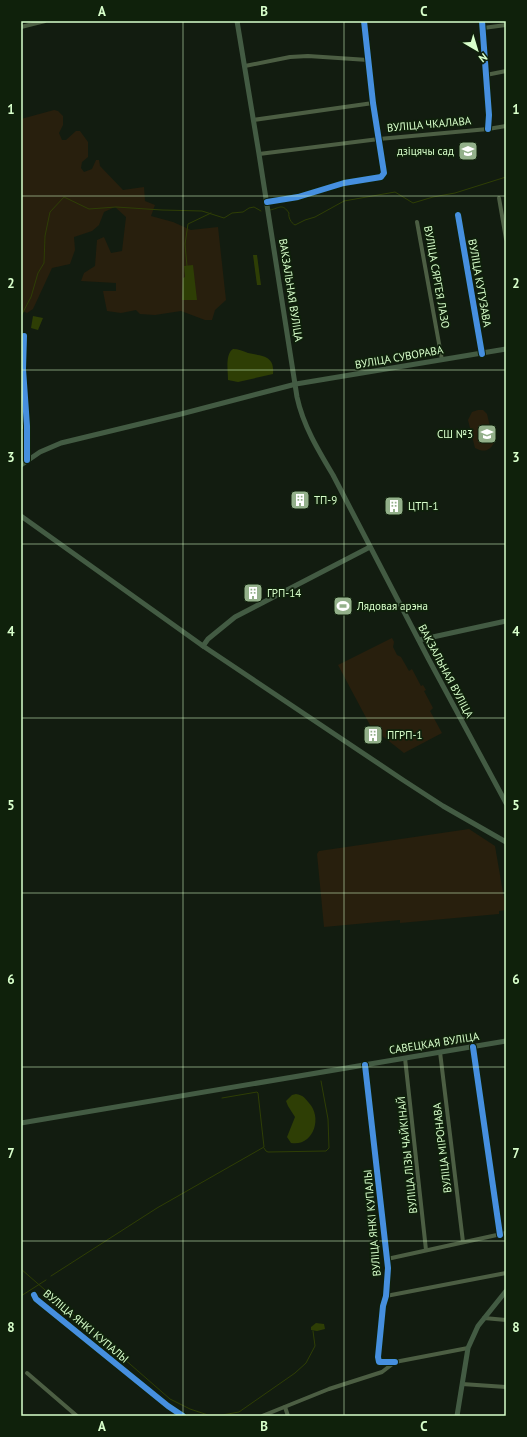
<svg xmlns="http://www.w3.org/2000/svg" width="527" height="1437" viewBox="0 0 527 1437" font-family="'PT Sans',sans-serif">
	<rect width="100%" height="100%" fill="#121c10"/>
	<g fill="#281f0d">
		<polygon points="54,110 58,111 63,116 63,125 59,133 62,140 66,140 76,131 80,131 88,142 88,157 82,162 81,168 84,172 92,169 96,160 99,160 100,166 123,190 144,187 145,201 155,205 151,216 173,222 191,230 218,227 226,300 215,310 212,320 205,320 181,311 155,315 140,314 136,310 121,313 107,311 103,291 116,291 116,283 81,281 84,273 95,266 97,240 104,237 111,253 122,251 126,217 115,207 104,212 99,225 92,231 74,237 75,250 70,264 52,268 33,309 27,313 21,310 21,119"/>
		<path d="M478,410h5l4,4 7,29c-5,9 -11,9 -19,5l-7,-28 4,-8z"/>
		<polygon points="392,638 394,642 393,647 397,655 401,657 409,671 412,669 421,686 423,685 426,690 424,691 433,708 430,711 442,733 404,753 371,727 338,665"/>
		<polygon points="469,829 495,846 506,910 499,911 499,914 400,923 400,920 324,927 317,854 319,851"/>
	</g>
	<g fill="#2e3e05">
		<polygon points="253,255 257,255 261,285 257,285"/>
		<polygon points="193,265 197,300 182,300 183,278 185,277 184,266"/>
		<polygon points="33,316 43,318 38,330 31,328"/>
		<path d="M233,349c5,0 10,2 15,4 14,3 27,2 25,21l-35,8 -10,-2c0,-9 -3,-26 5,-31z"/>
		<path d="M296,1094c7,1 9,4 13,9 14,15 4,44 -18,40l-4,-6 8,-20 -7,-11 -2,-5 6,-6z"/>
		<polygon points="316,1323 324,1324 325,1329 317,1331 311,1330 311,1327"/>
	</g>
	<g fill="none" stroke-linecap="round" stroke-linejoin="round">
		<g stroke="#2e3e05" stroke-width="1">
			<path d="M270,210c10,-2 12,-7 19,3 -1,4 2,10 6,12l10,-5 10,-3 29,-16 51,-9 18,11 20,-6 22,-4 51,-16"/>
			<polyline points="187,266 185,244 188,224 211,213"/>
			<polyline points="21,316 31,297 38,273 44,263 45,236 50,212 64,197 89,209 116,207 162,210 202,211 224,218 232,213 243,212 249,208 254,207 261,211"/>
			<polyline points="264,1148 266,1151 268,1152 326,1151 329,1148 328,1119 321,1081"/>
			<polyline points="21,1269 170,1399 190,1409 208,1415 222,1415 239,1412 295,1373 306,1363 315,1346 313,1331"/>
			<polyline points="51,1276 157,1208 264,1147 258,1093 257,1092 222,1098"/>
			<polyline points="21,1296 46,1280"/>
		</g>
		<g stroke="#4c5e43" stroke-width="4">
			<polyline points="482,21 489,115 488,129"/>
			<polyline points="21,27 45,21"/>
			<polyline points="483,28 506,25"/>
			<polyline points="245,66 290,57 308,56 368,60"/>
			<polyline points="486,75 506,71"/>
			<polyline points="253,120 373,103"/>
			<polyline points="259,154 379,139 488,129 506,126"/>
			<polyline points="499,198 506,239"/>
			<polyline points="267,202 298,197 344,183 381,177 384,173 373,103 364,21"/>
			<polyline points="458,215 482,354"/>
			<polyline points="417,222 442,360"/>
			<polyline points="24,336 23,369 27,426 27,460"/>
			<polyline points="21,427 27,426"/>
			<polyline points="473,1047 500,1235"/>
			<polyline points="440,1052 463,1242"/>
			<polyline points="405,1058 426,1250"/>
			<polyline points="365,1065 388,1268 386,1296 383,1306 378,1357 379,1362 395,1362"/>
			<polyline points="387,1259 506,1233"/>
			<polyline points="34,1295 36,1299 168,1406 183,1416"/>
			<polyline points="386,1296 506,1273"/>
			<polyline points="484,1318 506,1320"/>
			<polyline points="27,1373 77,1416"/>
			<polyline points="462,1384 506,1387"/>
			<polyline points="285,1407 288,1416"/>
			<polyline points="262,1416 329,1389 382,1372 395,1362 468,1348"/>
		</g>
		<g stroke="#435b43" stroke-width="5">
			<path d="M237,21l22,133 38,243c6,28 21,53 36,78l95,183 78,145"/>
			<polyline points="21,465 40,452 61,443 181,414 296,384 506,349"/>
			<polyline points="21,516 203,646 403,780 443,806 506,842"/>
			<polyline points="419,640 506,621"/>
			<polyline points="203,646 208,639 235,617 370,547"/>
			<polyline points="21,1123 506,1041"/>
			<polyline points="457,1416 468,1348 478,1326 506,1291"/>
		</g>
		<defs>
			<g id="cycleway">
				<polyline points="482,21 489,115 488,129"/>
				<polyline points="267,202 298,197 344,183 381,177 384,173 373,103 364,21"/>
				<polyline points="458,215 482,354"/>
				<polyline points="24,336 23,369 27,426 27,460"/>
				<polyline points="473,1047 500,1235"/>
				<polyline points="365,1065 388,1268 386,1296 383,1306 378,1357 379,1362 395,1362"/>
				<polyline points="34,1295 36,1299 168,1406 183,1416"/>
			</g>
		</defs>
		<use href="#cycleway" stroke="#0f210b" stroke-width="8"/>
		<use href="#cycleway" stroke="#468fdf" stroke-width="6"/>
	</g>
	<path fill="none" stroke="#d8ffcb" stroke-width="1" stroke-opacity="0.55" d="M183,21v1395M344,21v1395M21,196h485M21,370h485M21,544h485M21,718h485M21,893h485M21,1067h485M21,1241h485"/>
	<defs>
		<symbol id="school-square" viewBox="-11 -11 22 22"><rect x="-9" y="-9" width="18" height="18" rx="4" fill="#93b08a" stroke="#0f210b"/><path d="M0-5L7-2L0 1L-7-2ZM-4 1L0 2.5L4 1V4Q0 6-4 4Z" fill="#fff"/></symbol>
		<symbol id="building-square" viewBox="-11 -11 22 22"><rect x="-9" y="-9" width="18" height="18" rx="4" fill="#93b08a" stroke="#0f210b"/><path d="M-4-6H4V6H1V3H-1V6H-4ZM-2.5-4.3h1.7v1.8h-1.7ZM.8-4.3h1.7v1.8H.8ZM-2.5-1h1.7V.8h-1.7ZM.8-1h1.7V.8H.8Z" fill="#fff"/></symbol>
		<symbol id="stadium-square" viewBox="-11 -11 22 22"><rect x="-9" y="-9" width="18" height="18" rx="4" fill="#93b08a" stroke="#0f210b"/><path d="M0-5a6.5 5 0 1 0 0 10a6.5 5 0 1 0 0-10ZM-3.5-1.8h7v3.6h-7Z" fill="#fff"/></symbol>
	</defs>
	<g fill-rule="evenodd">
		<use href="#school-square" x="457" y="140" width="22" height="22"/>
		<use href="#school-square" x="476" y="423" width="22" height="22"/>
		<use href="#building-square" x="289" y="489" width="22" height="22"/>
		<use href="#building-square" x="383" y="495" width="22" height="22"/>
		<use href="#building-square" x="242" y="582" width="22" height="22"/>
		<use href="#stadium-square" x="332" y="595" width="22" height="22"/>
		<use href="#building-square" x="362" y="724" width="22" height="22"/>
	</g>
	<g text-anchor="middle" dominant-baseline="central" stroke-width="3.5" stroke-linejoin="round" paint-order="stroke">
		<g font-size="11" fill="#d8ffcb" stroke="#0f210b">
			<text transform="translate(429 124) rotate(-5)">ВУЛІЦА ЧКАЛАВА</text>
			<text transform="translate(437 277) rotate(80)">ВУЛІЦА СЯРГЕЯ ЛАЗО</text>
			<text transform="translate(480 283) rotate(80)">ВУЛІЦА КУТУЗАВА</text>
			<text transform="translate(291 290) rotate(81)">ВАКЗАЛЬНАЯ ВУЛІЦА</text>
			<text transform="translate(399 357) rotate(-10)">ВУЛІЦА СУВОРАВА</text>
			<text transform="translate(446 671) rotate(62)">ВАКЗАЛЬНАЯ ВУЛІЦА</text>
			<text transform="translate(434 1043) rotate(-9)">САВЕЦКАЯ ВУЛІЦА</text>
			<text transform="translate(442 1148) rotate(-97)">ВУЛІЦА МІРОНАВА</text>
			<text transform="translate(407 1155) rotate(-96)">ВУЛІЦА ЛІЗЫ ЧАЙКІНАЙ</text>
			<text transform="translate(372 1223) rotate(-95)">ВУЛІЦА ЯНКІ КУПАЛЫ</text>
			<text transform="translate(86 1326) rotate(40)">ВУЛІЦА ЯНКІ КУПАЛЫ</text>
		</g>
		<g font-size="11" fill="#d8ffcb" stroke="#0f210b" text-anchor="start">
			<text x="454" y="151" text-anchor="end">дзіцячы сад</text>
			<text x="473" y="434" text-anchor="end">СШ №3</text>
			<text x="314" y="500">ТП-9</text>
			<text x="408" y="506">ЦТП-1</text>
			<text x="267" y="593">ГРП-14</text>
			<text x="357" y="606">Лядовая арэна</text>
			<text x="387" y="735">ПГРП-1</text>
		</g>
	</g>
	<rect width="527" height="1437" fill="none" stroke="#0f210b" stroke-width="44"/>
	<g transform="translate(477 50) rotate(142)" stroke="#0f210b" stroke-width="3" paint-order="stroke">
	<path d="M0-3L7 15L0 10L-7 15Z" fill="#d8ffcb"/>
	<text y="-6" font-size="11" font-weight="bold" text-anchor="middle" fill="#d8ffcb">N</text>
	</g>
	<rect x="22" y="22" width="483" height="1393" fill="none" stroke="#d8ffcb" stroke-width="1.5"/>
	<g font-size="13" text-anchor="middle" font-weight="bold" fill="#d8ffcb">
		<text x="102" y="16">A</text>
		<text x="264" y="16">B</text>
		<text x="424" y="16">C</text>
		<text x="11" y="114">1</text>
		<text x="516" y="114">1</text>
		<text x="11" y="288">2</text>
		<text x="516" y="288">2</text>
		<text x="11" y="462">3</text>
		<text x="516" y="462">3</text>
		<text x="11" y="636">4</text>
		<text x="516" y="636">4</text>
		<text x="11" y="810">5</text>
		<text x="516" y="810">5</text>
		<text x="11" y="984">6</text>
		<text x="516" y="984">6</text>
		<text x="11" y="1158">7</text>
		<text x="516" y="1158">7</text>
		<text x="11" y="1332">8</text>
		<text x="516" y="1332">8</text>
		<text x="102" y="1431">A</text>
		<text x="264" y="1431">B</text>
		<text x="424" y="1431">C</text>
	</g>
</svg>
